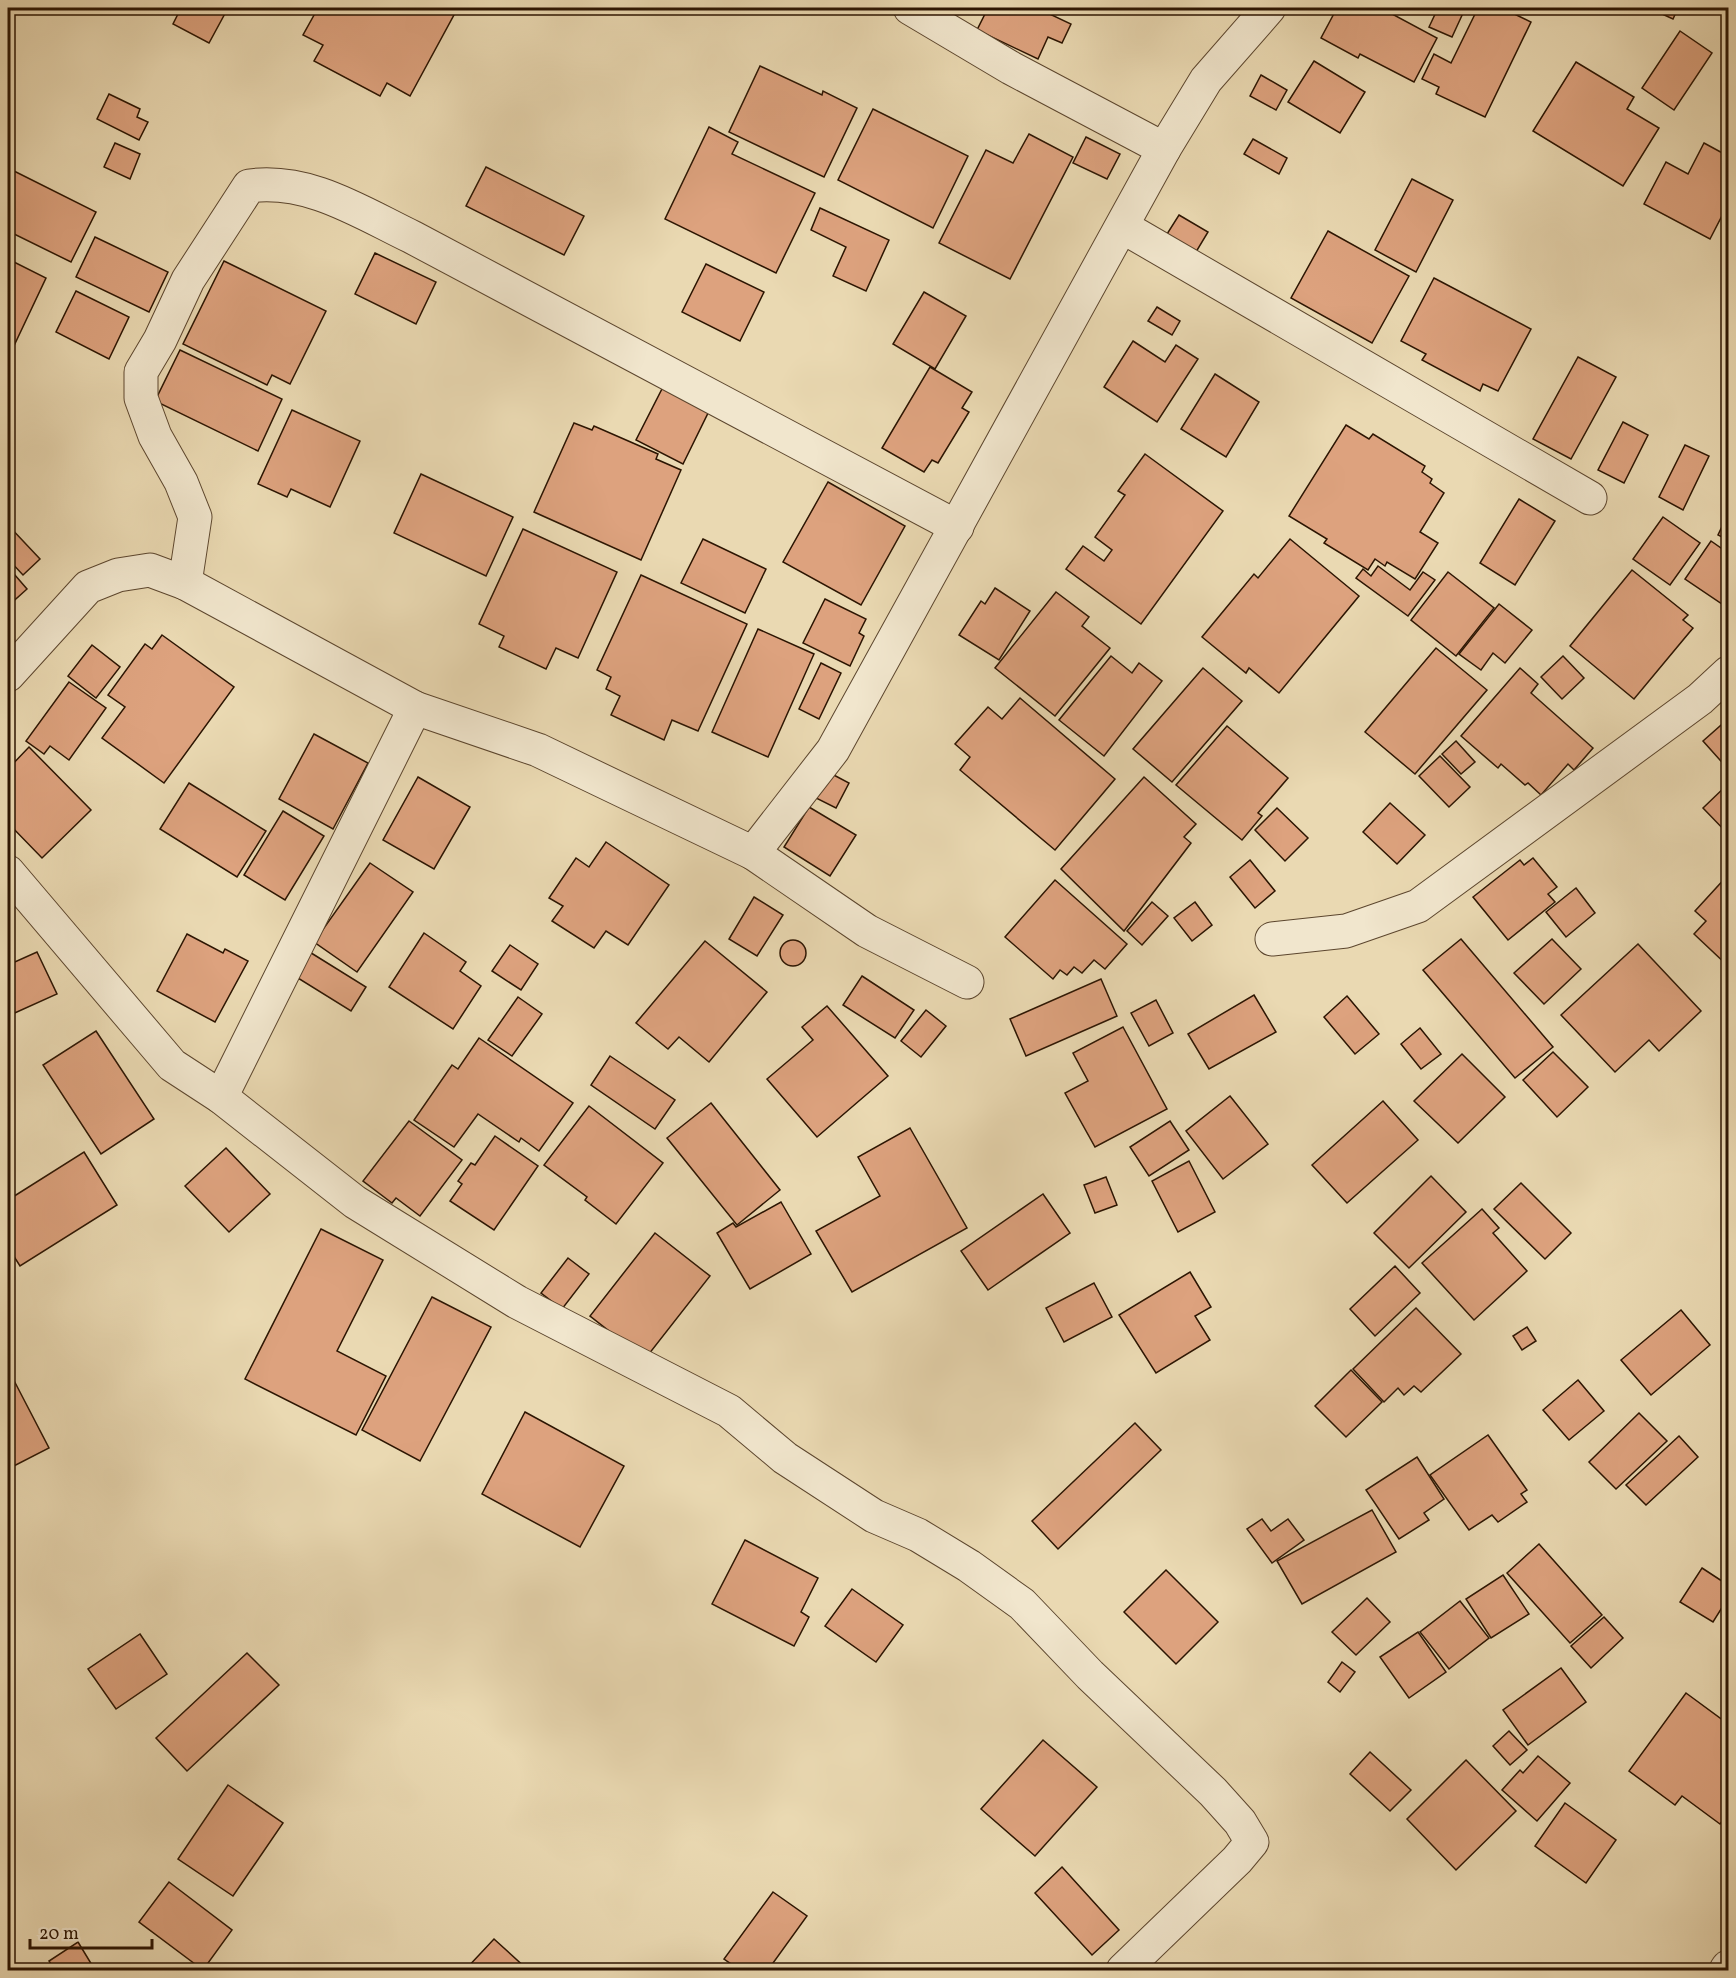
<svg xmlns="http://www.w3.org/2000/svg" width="1736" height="1978" viewBox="0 0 1736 1978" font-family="Vollkorn,serif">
	<rect width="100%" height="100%" fill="#ead9b2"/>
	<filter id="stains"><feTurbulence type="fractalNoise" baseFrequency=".00333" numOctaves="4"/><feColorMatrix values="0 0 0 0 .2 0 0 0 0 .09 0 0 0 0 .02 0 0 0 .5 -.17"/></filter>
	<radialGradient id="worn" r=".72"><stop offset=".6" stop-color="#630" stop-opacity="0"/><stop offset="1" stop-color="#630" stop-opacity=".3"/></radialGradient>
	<g fill="#dda27e" stroke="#2c1502" stroke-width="1.5">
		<polygon points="181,8 228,8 209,43 173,24"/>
		<polygon points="318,8 444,8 455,13 410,96 387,83 380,96 314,61 323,45 303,35"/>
		<polygon points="988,8 1037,8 1071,24 1062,43 1048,37 1038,59 977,30"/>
		<polygon points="1337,8 1381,8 1437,38 1414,82 1360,54 1358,58 1321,38"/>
		<polygon points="1438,8 1457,8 1464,11 1452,37 1429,27"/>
		<polygon points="1478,8 1502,8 1531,22 1485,117 1436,94 1439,87 1422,79 1434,54 1451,63"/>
		<polygon points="1649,8 1678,8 1673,19"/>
		<polygon points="1680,31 1712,53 1674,110 1642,88"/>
		<polygon points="1314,61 1365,92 1340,133 1288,102"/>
		<polygon points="1576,62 1634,97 1627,109 1659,128 1623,186 1533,131"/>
		<polygon points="760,66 822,95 823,91 857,108 824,177 729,132"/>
		<polygon points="1261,75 1287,90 1276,110 1250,96"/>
		<polygon points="109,94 140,109 137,117 148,122 139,140 97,119"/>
		<polygon points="873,109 968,156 933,228 838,180"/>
		<polygon points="709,127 738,142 732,154 815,193 776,273 665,219"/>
		<polygon points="1029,134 1073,157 1010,279 939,243 986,150 1013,163"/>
		<polygon points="1086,137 1120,154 1107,179 1073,163"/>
		<polygon points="1253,139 1287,158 1279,174 1244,154"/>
		<polygon points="115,143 140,154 130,179 104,167"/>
		<polygon points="1704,143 1728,156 1728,204 1710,239 1644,204 1666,162 1688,174"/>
		<polygon points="486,167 584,216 564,255 466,206"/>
		<polygon points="8,168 96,212 71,262 8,231"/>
		<polygon points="1412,179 1453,200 1416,272 1375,250"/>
		<polygon points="820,208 889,240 866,291 833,276 846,247 811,230"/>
		<polygon points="1179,215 1208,232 1196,252 1167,234"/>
		<polygon points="1328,231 1409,276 1372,343 1291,298"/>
		<polygon points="95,237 168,272 149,312 76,277"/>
		<polygon points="375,253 436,282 416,324 355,294"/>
		<polygon points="8,259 46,278 11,352 8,351"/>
		<polygon points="224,261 326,311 290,384 272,375 267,385 183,344"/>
		<polygon points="706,264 764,292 740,341 682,312"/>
		<polygon points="1434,278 1531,329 1498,391 1483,384 1480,391 1422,360 1426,354 1401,341"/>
		<polygon points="76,291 129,317 109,359 56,332"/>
		<polygon points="924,292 966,316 935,369 893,344"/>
		<polygon points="1157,307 1180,321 1172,335 1148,321"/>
		<polygon points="1133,341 1165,362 1176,345 1198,359 1157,422 1104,387"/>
		<polygon points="180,350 282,399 258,451 155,401"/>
		<polygon points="1578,357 1616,377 1571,459 1533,439"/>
		<polygon points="930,367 972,392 962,408 969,412 938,463 932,460 924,472 882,448"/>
		<polygon points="1215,374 1259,402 1226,457 1181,429"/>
		<polygon points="665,383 711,407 683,464 636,440"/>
		<polygon points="292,410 360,441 330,507 291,489 287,497 258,484"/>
		<polygon points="1623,422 1648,435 1624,483 1598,470"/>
		<polygon points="574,423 592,430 594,426 658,454 656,459 681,470 641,560 534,512"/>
		<polygon points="1346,425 1369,439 1373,434 1425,466 1422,472 1432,479 1430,483 1444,493 1420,532 1438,543 1415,579 1387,562 1385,566 1375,559 1368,570 1324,543 1327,539 1289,516"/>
		<polygon points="1685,445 1709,456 1683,510 1659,497"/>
		<polygon points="1145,454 1223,511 1141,624 1066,569 1083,546 1104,561 1112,550 1095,537 1125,495 1118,491"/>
		<polygon points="421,474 513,517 486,576 394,533"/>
		<polygon points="828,482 905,526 861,605 783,562"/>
		<polygon points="1519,499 1555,521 1515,585 1480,563"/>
		<polygon points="1728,514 1728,540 1718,535"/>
		<polygon points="1663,517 1700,543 1670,585 1633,559"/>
		<polygon points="8,525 40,559 23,575 8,559"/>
		<polygon points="523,529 617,572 578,658 556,648 546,669 499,647 504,636 479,624"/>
		<polygon points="703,539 766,569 745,613 681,583"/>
		<polygon points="1290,539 1359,596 1279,693 1249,668 1246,673 1202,637 1254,574 1258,578"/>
		<polygon points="1711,541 1728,553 1728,608 1685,579"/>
		<polygon points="1378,566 1410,590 1423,572 1435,580 1408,616 1356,578 1363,569 1371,576"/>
		<polygon points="8,567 27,589 8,606"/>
		<polygon points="1632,570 1688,615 1683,620 1693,628 1634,699 1570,646"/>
		<polygon points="1448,572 1494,608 1456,656 1411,620"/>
		<polygon points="641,575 747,624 698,731 672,720 664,740 611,715 620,696 606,689 611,677 597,670"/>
		<polygon points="995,588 1030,611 999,660 959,635 981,601 985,604"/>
		<polygon points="1056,592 1089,617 1082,626 1110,648 1055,716 995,668"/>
		<polygon points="825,599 866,619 859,633 864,636 850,666 803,643"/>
		<polygon points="1499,604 1532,630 1505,663 1493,653 1481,670 1459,654"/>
		<polygon points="758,629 814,654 768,757 712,732"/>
		<polygon points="162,635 234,687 164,783 102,738 125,707 108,695 145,644 152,649"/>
		<polygon points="92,645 120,667 96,698 68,676"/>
		<polygon points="1436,648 1487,690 1415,774 1365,732"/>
		<polygon points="1111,656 1132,673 1139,663 1162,681 1104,756 1059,720"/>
		<polygon points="1563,656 1584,678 1562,699 1541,677"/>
		<polygon points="821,663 841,673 819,719 799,709"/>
		<polygon points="1203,668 1242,701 1172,782 1133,749"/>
		<polygon points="1520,668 1538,684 1531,693 1593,748 1574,770 1568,764 1541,795 1528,783 1525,785 1501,764 1498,768 1461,736"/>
		<polygon points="69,682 106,708 69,760 50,746 44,754 26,741"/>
		<polygon points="1020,698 1115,779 1055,850 960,770 970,757 955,744 988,707 1002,719"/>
		<polygon points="1728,719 1728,769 1703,741"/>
		<polygon points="1227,726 1288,778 1258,813 1262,816 1242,840 1176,785"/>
		<polygon points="314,734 368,763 333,829 279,799"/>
		<polygon points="1456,741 1475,762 1461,774 1442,754"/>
		<polygon points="29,747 91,810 42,858 8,823 8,769"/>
		<polygon points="1440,756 1470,787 1449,807 1419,776"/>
		<polygon points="830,773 849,783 836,808 816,798"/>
		<polygon points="418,777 470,807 434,869 383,840"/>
		<polygon points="1144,777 1196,824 1184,837 1191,843 1124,931 1061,869"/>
		<polygon points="189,783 266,831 237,877 160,829"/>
		<polygon points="1728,784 1728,834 1703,808"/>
		<polygon points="1390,803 1425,835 1397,864 1363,832"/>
		<polygon points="809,807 856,835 830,876 784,847"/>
		<polygon points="1277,808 1308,838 1285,861 1255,830"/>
		<polygon points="283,811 324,836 285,900 244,875"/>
		<polygon points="606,842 669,885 628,945 606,931 594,948 552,921 563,906 549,898 576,858 589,867"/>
		<polygon points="1533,858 1557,887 1548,894 1555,902 1508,940 1473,897 1520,860 1524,865"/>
		<polygon points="1250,860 1275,891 1255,908 1230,877"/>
		<polygon points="370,863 413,892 357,972 314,942"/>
		<polygon points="1728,875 1728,966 1694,934 1706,921 1695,911"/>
		<polygon points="1055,880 1127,944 1105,969 1094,960 1082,973 1074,967 1067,975 1060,970 1053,979 1005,937"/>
		<polygon points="1576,888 1595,913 1566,937 1546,912"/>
		<polygon points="754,897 783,915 757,956 729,939"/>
		<polygon points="1152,902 1168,916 1142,945 1127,931"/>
		<polygon points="1195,902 1212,925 1192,941 1174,918"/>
		<polygon points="424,933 466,962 460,971 481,986 453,1029 389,987"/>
		<polygon points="187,934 223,953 225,949 248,961 215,1022 157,991"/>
		<polygon points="1461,939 1553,1047 1515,1078 1423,970"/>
		<polygon points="1552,939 1581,969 1544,1004 1514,973"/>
		<circle cx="793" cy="953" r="13"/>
		<polygon points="705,941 767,992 709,1062 679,1037 668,1049 636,1023"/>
		<polygon points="1638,944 1701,1011 1659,1051 1649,1040 1615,1072 1561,1015"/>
		<polygon points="510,945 538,964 521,990 492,971"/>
		<polygon points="308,951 366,987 351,1011 293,975"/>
		<polygon points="37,952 57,994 8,1016 8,965"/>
		<polygon points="862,976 914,1010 895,1038 843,1005"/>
		<polygon points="1101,979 1117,1016 1026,1056 1010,1019"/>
		<polygon points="1254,995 1276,1032 1209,1069 1188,1034"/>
		<polygon points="1347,996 1379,1034 1355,1054 1324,1017"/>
		<polygon points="518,997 542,1014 512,1056 488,1040"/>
		<polygon points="1156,1000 1173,1033 1149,1046 1131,1013"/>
		<polygon points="827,1006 888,1076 817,1137 767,1079 813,1040 802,1027"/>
		<polygon points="926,1010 946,1026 921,1057 901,1041"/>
		<polygon points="1123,1027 1167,1109 1095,1147 1065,1093 1088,1081 1073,1053"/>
		<polygon points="1420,1028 1441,1054 1421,1069 1401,1044"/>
		<polygon points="96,1031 154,1119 101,1154 43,1065"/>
		<polygon points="479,1038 573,1103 539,1151 521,1138 519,1142 478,1114 454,1147 414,1120 452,1065 458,1069"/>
		<polygon points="1553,1052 1588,1087 1557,1117 1523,1080"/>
		<polygon points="1462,1054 1505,1097 1458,1143 1414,1101"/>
		<polygon points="610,1056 675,1100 655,1129 591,1085"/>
		<polygon points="1230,1096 1268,1144 1223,1179 1186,1131"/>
		<polygon points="1383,1101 1418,1140 1347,1203 1312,1165"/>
		<polygon points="711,1103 780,1190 737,1225 667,1138"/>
		<polygon points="589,1106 663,1163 616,1224 585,1200 587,1197 544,1165"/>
		<polygon points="409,1121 462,1160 420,1216 396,1198 392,1203 363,1181"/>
		<polygon points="1170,1121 1189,1150 1149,1176 1130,1147"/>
		<polygon points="910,1128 967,1228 852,1292 816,1231 880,1196 858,1157"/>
		<polygon points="495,1136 538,1166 494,1230 450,1201 462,1184 458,1181 471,1163 475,1165"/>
		<polygon points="226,1148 270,1194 229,1232 185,1186"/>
		<polygon points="84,1152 117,1205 20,1266 8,1247 8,1200"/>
		<polygon points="1189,1161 1215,1212 1178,1232 1152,1181"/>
		<polygon points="1431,1176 1466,1212 1409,1268 1374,1233"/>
		<polygon points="1106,1177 1117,1205 1095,1213 1084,1185"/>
		<polygon points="1521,1183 1571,1233 1545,1259 1494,1209"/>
		<polygon points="1043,1194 1070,1233 988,1290 961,1251"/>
		<polygon points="781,1202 811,1254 750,1289 717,1233 733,1223 736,1227"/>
		<polygon points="1482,1209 1499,1228 1493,1233 1527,1271 1474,1320 1422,1263"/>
		<polygon points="321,1229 383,1260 337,1351 386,1376 356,1435 245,1379"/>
		<polygon points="655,1233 710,1276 645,1359 590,1316"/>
		<polygon points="568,1258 589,1274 562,1309 541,1293"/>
		<polygon points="1395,1266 1420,1293 1375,1336 1350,1309"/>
		<polygon points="1190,1272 1211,1307 1195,1316 1210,1340 1156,1373 1119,1315"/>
		<polygon points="1094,1283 1112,1317 1064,1342 1046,1308"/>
		<polygon points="432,1297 491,1327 420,1461 362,1430"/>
		<polygon points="1416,1308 1461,1354 1421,1392 1414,1386 1404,1395 1398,1388 1384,1402 1353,1369"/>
		<polygon points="1681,1310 1710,1345 1651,1395 1621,1360"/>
		<polygon points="1527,1327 1536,1341 1522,1350 1513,1336"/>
		<polygon points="8,1369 49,1448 8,1469"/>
		<polygon points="1351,1370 1382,1402 1346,1437 1315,1406"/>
		<polygon points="1578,1380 1604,1411 1569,1440 1543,1410"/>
		<polygon points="525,1412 624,1466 580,1547 482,1494"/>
		<polygon points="1639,1413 1667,1441 1616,1489 1589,1462"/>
		<polygon points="1135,1423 1161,1450 1058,1549 1032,1521"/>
		<polygon points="1488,1435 1527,1490 1521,1494 1527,1502 1498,1522 1492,1515 1469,1530 1430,1475"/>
		<polygon points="1679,1436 1698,1457 1646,1505 1626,1485"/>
		<polygon points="1417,1457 1444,1499 1424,1513 1429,1520 1399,1539 1366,1490"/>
		<polygon points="1372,1510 1396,1552 1302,1604 1277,1561"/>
		<polygon points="1262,1519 1271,1531 1288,1519 1304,1540 1272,1563 1247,1529"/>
		<polygon points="745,1540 818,1578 801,1612 809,1617 794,1646 712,1604"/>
		<polygon points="1539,1544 1602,1615 1570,1643 1507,1573"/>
		<polygon points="1702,1568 1728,1585 1728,1598 1713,1622 1680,1602"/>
		<polygon points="1166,1570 1218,1622 1176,1664 1124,1612"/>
		<polygon points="1503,1575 1529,1614 1491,1638 1466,1599"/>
		<polygon points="852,1589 903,1625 876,1662 825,1626"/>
		<polygon points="1367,1598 1390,1622 1356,1655 1332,1632"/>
		<polygon points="1460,1601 1489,1638 1449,1669 1420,1632"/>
		<polygon points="1604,1617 1623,1638 1591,1668 1571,1646"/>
		<polygon points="1418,1632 1446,1672 1409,1698 1380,1657"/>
		<polygon points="140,1634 167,1674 116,1709 88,1669"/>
		<polygon points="247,1653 279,1685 187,1771 156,1738"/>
		<polygon points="1342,1662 1355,1672 1340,1692 1328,1682"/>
		<polygon points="1561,1668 1586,1702 1528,1745 1503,1710"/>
		<polygon points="1686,1693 1728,1724 1728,1733 1725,1738 1728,1740 1728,1818 1726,1816 1720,1824 1682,1796 1675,1805 1629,1771"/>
		<polygon points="1509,1731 1527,1750 1510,1765 1493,1746"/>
		<polygon points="1043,1740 1097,1787 1035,1856 981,1809"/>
		<polygon points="1370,1752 1411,1790 1390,1811 1350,1774"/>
		<polygon points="1538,1756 1570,1783 1537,1821 1502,1790 1520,1770 1523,1773"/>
		<polygon points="1466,1760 1516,1811 1456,1870 1407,1819"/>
		<polygon points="228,1785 283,1823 233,1896 178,1859"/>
		<polygon points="1565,1803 1616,1840 1586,1883 1535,1846"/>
		<polygon points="1062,1867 1119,1930 1092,1955 1035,1893"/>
		<polygon points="169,1882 232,1930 203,1970 139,1922"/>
		<polygon points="773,1892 807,1916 768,1970 740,1970 724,1959"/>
		<polygon points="494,1939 528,1970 465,1970"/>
		<polygon points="78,1942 95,1970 55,1970 49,1961"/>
	</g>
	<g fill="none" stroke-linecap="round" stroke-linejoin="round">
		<defs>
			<g id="street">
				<polyline points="910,8 1011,68 1164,149"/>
				<polyline points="1123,227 1590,498"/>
				<path d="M185,583l10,-66 -14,-35 -26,-46 -14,-38v-26l19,-32 28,-60 61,-94c60,-8 111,26 163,51l545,290"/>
				<polyline points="8,675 88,587 118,575 150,570 185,583 415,708 538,750 753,853 833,750 1164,149 1206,80 1269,8"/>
				<polyline points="753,853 867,931 967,982"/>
				<polyline points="8,872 172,1065 221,1097 355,1202 517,1302 729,1411 785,1458 874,1516 918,1535 969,1566 1022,1604 1090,1675 1213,1792 1240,1822 1252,1842 1237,1860 1123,1970"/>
				<polyline points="1272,939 1346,931 1418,906 1700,699 1728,673"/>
				<polyline points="221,1097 415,708"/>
				<polyline points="1726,1970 1728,1967"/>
			</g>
		</defs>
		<use href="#street" stroke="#5c462e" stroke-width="35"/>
		<use href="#street" stroke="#f1e6cd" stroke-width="33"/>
	</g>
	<rect width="1736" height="1978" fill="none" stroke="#ead9b2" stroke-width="30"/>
	<rect x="9" y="9" width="1718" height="1960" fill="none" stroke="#2c1502" stroke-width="3"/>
	<rect x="15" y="15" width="1706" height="1948" fill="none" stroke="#2c1502" stroke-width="1.5"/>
	<path d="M30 1939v9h122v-9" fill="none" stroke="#2c1502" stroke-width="3"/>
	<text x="39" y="1939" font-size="18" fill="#2c1502" stroke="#f1e6cd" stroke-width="4.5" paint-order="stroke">20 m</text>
	<rect width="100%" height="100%" filter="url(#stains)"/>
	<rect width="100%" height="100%" fill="url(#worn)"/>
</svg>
